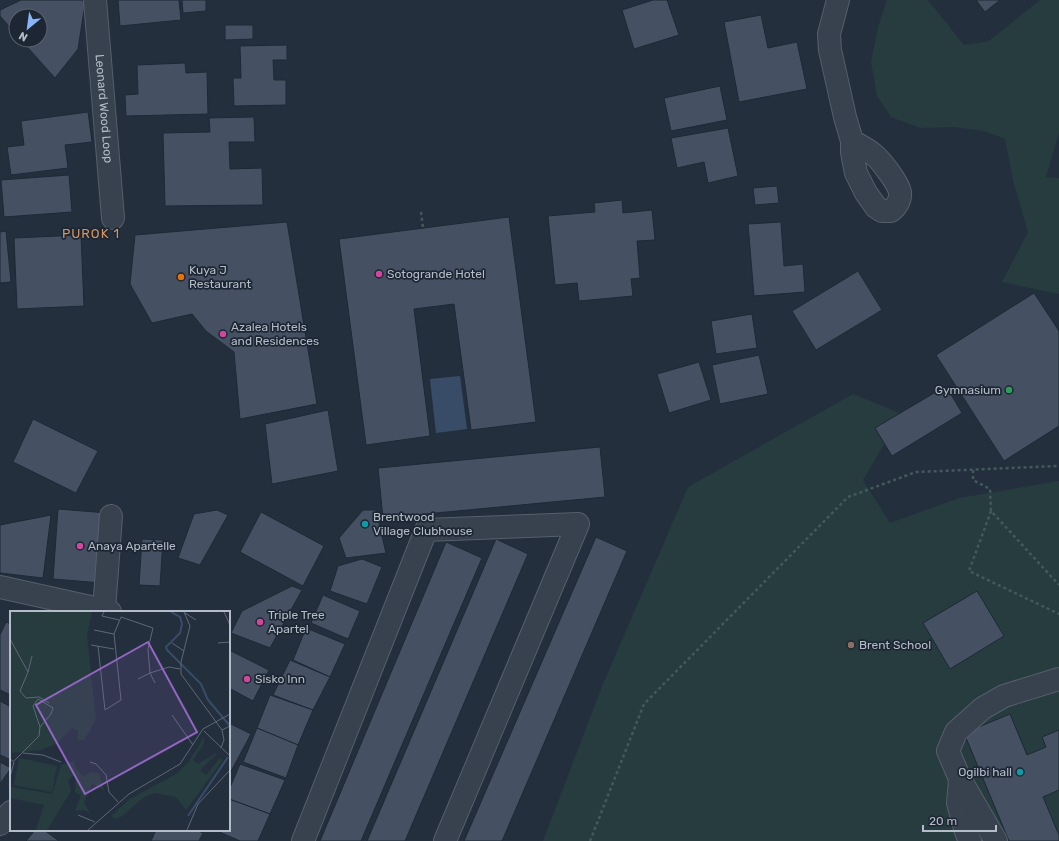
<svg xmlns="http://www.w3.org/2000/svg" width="1059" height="841" viewBox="0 0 1059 841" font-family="Rubik,sans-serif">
	<rect width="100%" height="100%" fill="#242f3e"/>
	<g fill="#263c3f">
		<polygon points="887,0 928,0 964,45 989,41 1040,0 1059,0 1059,133 1046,177 1059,178 1059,294 1002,282 1028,232 1014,184 1005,139 984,131 954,127 920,128 891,117 877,96 871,62 878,27"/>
		<polygon points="853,394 902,414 863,480 890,523 959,498 1059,481 1059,841 543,841 603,684 688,487"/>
	</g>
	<polygon fill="#394c67" points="460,376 467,429 436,433 430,379"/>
	<g fill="#455162" stroke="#1f2835">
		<polygon points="21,0 82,0 85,4 78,49 55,78 21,40 40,40 40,16 16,16 16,34 0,16 0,10"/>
		<polygon points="118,0 179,0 181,20 120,26"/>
		<polygon points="182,0 206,0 206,11 183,13"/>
		<polygon points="653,0 667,0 679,35 634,49 622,10"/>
		<polygon points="976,0 1000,0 985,12"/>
		<polygon points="761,15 768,48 797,42 807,89 739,102 724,22"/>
		<polygon points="225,25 253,25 253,39 225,40"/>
		<polygon points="287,45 287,60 273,60 274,80 286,80 286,105 234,106 233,78 241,78 240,46"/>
		<polygon points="185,63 186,73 207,72 208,114 126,116 125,95 138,94 137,65"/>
		<polygon points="720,86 727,120 671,131 664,98"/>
		<polygon points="88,112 92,142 65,145 68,168 11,175 7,147 24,145 21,121"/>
		<polygon points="254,117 255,142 229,142 230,169 262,168 263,205 165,206 163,133 210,132 209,118"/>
		<polygon points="728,128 738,176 708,183 704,162 677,168 671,138"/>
		<polygon points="69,175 72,212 4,217 1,180"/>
		<polygon points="777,186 779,203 755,205 753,188"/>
		<polygon points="622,200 623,213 652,210 655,240 637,241 640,278 631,279 633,296 579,301 577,283 555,285 548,216 595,212 594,203"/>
		<polygon points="509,217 536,422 471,430 454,304 414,309 430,436 366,445 339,239"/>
		<polygon points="287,222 317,404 240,419 234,352 206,331 192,314 152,323 130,284 135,235"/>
		<polygon points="781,222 784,266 803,264 805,292 754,296 748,224"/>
		<polygon points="6,231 11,282 0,283 0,232"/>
		<polygon points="81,235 84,306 17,309 14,238"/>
		<polygon points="858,271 882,310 816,350 792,311"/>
		<polygon points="1034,293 1059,331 1059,426 1004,461 936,355"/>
		<polygon points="752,314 757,348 716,354 711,321"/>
		<polygon points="759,355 768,394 720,404 712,365"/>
		<polygon points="699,362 711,400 669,413 657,374"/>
		<polygon points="946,386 962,413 892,456 875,428"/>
		<polygon points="328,410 338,471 272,484 265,424"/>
		<polygon points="33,419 98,451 76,493 13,462"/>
		<polygon points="600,447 605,497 383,518 378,468"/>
		<polygon points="58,509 107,513 102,583 53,579"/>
		<polygon points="217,510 228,515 200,565 178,558 194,514"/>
		<polygon points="363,510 376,510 386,553 346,558 339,538"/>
		<polygon points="261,512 324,546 303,586 240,552"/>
		<polygon points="51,515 43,578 0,573 0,525"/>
		<polygon points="596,537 627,551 502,841 464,841"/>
		<polygon points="142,539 163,540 160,586 139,585"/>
		<polygon points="496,539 528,554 405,841 367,841"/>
		<polygon points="446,542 482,558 361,841 320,841"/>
		<polygon points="362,559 382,567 367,604 330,591 338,566"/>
		<polygon points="292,586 302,590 270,648 231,633 242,611"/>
		<polygon points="977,591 1004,636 950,669 923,623"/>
		<polygon points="323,595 360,611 348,639 311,623"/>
		<polygon points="6,622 11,624 11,695 0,690 0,635"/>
		<polygon points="306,628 345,644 330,677 293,660"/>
		<polygon points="229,650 269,670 253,701 229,688"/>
		<polygon points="290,660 330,677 313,710 273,695"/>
		<polygon points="270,695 313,710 298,745 257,728"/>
		<polygon points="0,701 11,707 11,760 0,755"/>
		<polygon points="1010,714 1027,755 1046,747 1042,737 1059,730 1059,790 1043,797 1059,835 1059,841 1009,841 964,733"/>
		<polygon points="229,723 251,734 229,775"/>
		<polygon points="257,728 298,745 286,778 243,762"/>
		<polygon points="0,762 11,768 0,784"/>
		<polygon points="240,764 285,780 270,814 229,799 229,790"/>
		<polygon points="229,799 270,814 258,841 240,841 215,830 229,830"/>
		<polygon points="35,830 44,830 59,841 26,841"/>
		<polygon points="156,830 196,830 203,833 199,841 151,841"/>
	</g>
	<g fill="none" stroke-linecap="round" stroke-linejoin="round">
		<defs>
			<g id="minor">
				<path id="s1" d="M95,0l18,218"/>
				<path d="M838,0l-9,34 1,16 15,67 7,24v11l2,11 2,10 10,20 10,14 6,4h9c5,-4 10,-11 9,-19 -2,-9 -19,-32 -27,-38 -6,-5 -14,-9 -21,-13"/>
				<polyline points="0,587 104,610 104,612"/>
				<polyline points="110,612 104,610 111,516"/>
				<polyline points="960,780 958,803 966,832 970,841"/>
				<polyline points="0,824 11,812"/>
				<polyline points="303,841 426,530 578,524 445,841"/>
				<polyline points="996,841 960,779 948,751 956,732 983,708 1004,696 1059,679"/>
			</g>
		</defs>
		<use href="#minor" stroke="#565f6c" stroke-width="24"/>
		<g stroke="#44595c" stroke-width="2.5" stroke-dasharray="3 3" stroke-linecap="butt">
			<polyline points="421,212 423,228"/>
			<polyline points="973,470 973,480 990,489 991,511 1059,585"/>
			<polyline points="991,511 969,571 1059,614"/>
			<polyline points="590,841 644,704 848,497 916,472 1059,466"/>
		</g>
		<use href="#minor" stroke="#38414e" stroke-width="22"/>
	</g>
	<g fill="#d1479c" stroke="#1d2633" stroke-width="1.5">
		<circle cx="379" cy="274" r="4"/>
		<circle cx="223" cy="334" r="4"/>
		<circle cx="80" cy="546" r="4"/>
		<circle cx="260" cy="622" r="4"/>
		<circle cx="247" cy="679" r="4"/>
	</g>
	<circle fill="#e8710a" stroke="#1d2633" stroke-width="1.5" cx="181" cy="277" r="4"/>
	<circle fill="#2e9e5b" stroke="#1d2633" stroke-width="1.5" cx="1009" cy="390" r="4"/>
	<g fill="#0f9aa8" stroke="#1d2633" stroke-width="1.5">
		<circle cx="365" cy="524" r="4"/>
		<circle cx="1020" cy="772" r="4"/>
	</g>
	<circle fill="#8d6e63" stroke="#1d2633" stroke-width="1.5" cx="851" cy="645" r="4"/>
	<g text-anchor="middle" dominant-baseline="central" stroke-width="3.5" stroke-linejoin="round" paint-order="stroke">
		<g font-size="12" fill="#b4bcc9" stroke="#1d2633">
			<text stroke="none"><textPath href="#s1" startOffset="109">Leonard Wood Loop</textPath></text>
		</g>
		<g font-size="12" fill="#b4bcc9" stroke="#1d2633" text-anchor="start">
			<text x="189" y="270">Kuya J<tspan x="189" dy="14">Restaurant</tspan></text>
			<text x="387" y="274">Sotogrande Hotel</text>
			<text x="231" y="327">Azalea Hotels<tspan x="231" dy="14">and Residences</tspan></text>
			<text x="1001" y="390" text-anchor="end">Gymnasium</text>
			<text x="373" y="517">Brentwood<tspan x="373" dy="14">Village Clubhouse</tspan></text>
			<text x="88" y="546">Anaya Apartelle</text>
			<text x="268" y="615">Triple Tree<tspan x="268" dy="14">Apartel</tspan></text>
			<text x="859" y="645">Brent School</text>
			<text x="255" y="679">Sisko Inn</text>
			<text x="1012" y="772" text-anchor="end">Ogilbi hall</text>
		</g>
		<g font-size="13" letter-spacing="1" fill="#d59563" stroke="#1d2633">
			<text x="91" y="233">PUROK 1</text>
		</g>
	</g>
	<g transform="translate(10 611)">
		<rect width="220" height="220" fill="#242f3e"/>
		<path d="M0,1h82l-5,24 9,84 -12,20 -7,1 1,-10 -6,-3 -16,16 -15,6 -29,3zM194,126v6l-11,17 5,4 18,-11v2l-16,15 6,5 14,-17 3,2 -37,50 -10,-13 -22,-4 -11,5 -22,19 -6,2 -4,-3 19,-17 46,-25 12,-11zM9,147l38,8 -5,26 -38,-7zM64,150l1,6 8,9 9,-4 7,1 5,17 -12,-6 -8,19 6,10 -7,-3 -8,1 6,-16 -6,-3 1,-17 -5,2 -3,4 3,10 -24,39h-11l8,-25 -34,-7 1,-11 41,7 9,-29z" fill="#263c3f"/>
		<path fill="none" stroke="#394c67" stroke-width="2" d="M161,1l9,5 2,7 -2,9 -14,14 1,3 34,34 7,16 22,26M178,205l40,-59"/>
		<path fill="none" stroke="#5e6776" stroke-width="1" d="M94,1l-2,4 17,4M174,1l6,14 -9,36v12l41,56 8,-4M214,1l6,13M175,2l11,7M84,19l20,4M0,28l18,33 -8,19 6,7 13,-1 10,6M162,32l12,8M208,32l12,-1M81,34l23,4M88,35l7,64 16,-10 -7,-66 7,-17 32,11 -5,21 2,24 19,-6 11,2M18,61l4,-16M128,68l12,-6 5,10M162,104l21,30M194,120l26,25M211,137l3,-8 -2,-10M13,142l20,2 18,7M0,148l4,3 -4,15M4,150l25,-25 1,-9 11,-13 2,-6 -15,-9 -5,7 7,21M80,151l6,2 10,11 3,17 9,10M68,204l17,7M78,219l41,-36 51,-30 23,-35 27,-15M177,219l11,-26 32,-34"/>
		<path fill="#9266c3" fill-opacity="0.15" stroke="#9266c3" stroke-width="2" d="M138,31l49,90 -112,62 -49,-89z"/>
		<rect width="220" height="220" fill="none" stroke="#b4bcc9" stroke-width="2"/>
	</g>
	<g transform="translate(28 28) rotate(209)"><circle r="19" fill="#1d2633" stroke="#59626f"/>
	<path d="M0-3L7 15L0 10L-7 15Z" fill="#8ab4f8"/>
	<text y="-6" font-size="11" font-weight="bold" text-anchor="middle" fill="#b4bcc9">N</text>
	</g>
	<path d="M923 825v6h73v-6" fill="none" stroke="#b4bcc9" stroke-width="2"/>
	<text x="929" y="825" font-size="12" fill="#b4bcc9" stroke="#1d2633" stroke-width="3" paint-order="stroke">20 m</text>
</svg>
